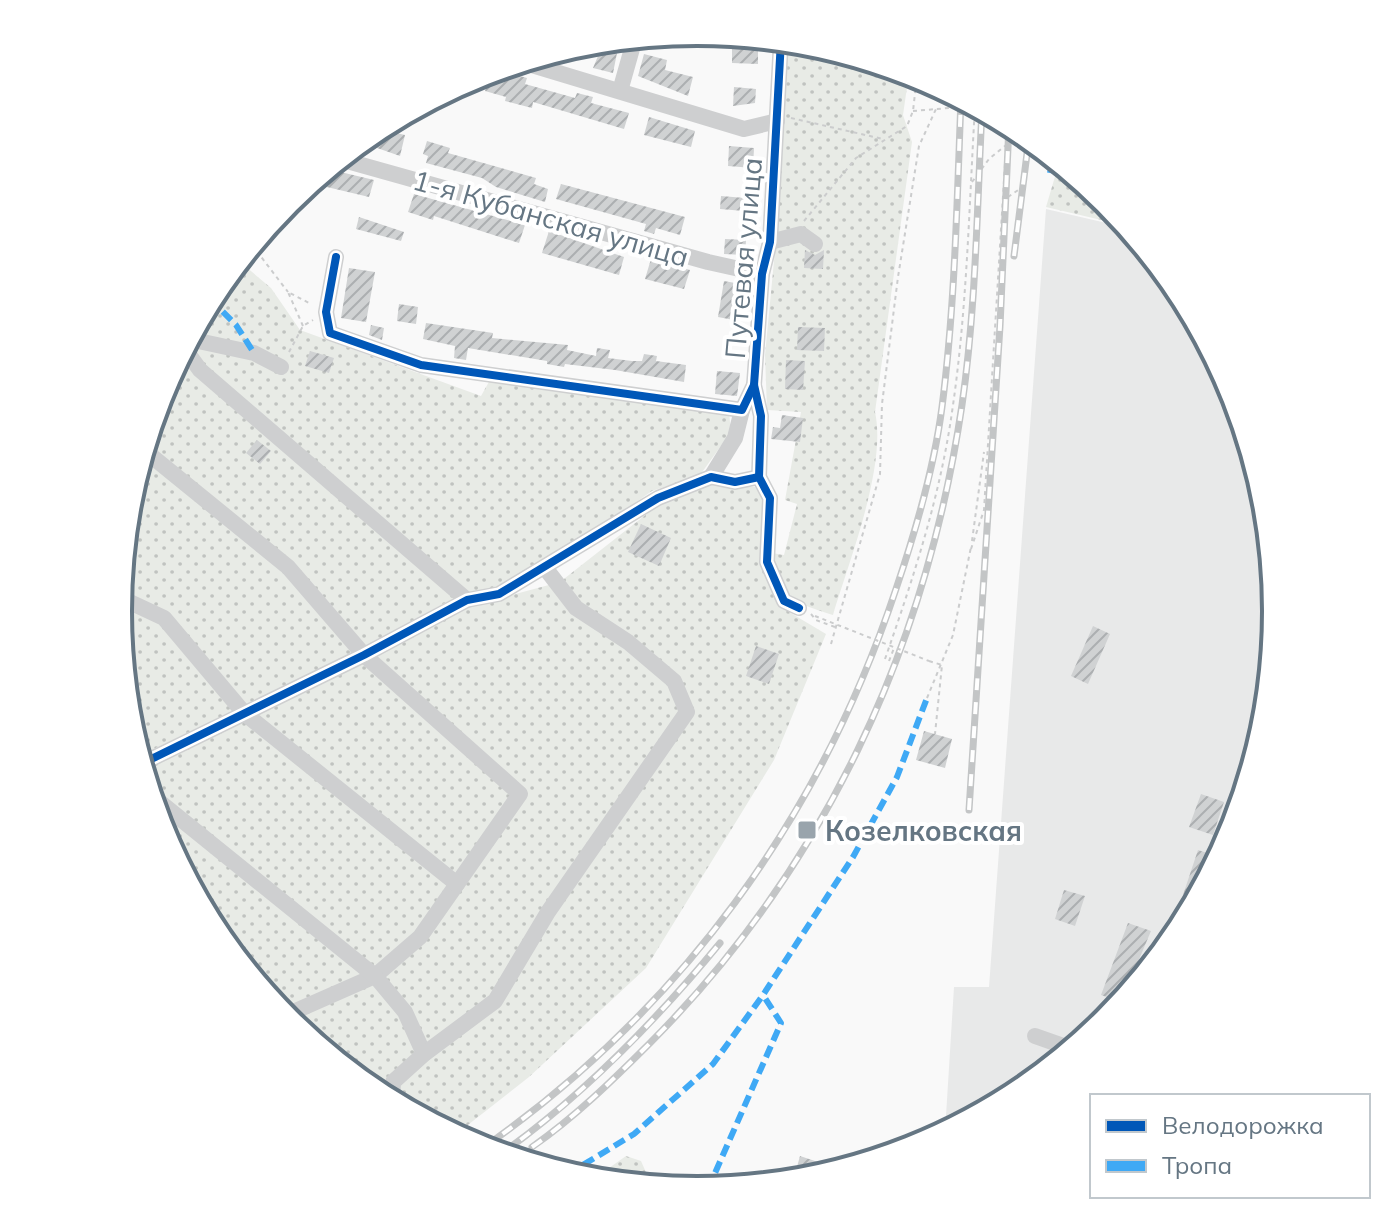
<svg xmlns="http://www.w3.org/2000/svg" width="1394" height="1222" viewBox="0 0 1394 1222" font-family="Mulish,sans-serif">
	<defs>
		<pattern id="garden-dots" width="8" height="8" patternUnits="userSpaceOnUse" patternTransform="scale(2)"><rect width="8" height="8" fill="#e8ebe6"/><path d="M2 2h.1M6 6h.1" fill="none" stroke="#c0c3c0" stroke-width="1.8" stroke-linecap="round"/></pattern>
		<pattern id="building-hatch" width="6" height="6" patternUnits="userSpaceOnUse" patternTransform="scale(2)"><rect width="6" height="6" fill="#d0d2d3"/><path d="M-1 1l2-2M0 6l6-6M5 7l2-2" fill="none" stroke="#acafb1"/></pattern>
	</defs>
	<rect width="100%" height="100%" fill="#f9f9f9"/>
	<polygon fill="#e8e9e9" points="1046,209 1128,228 1179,290 1232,390 1265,499 1276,611 1265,724 1232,833 1178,933 1106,1021 1018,1093 945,1132 954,987 989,987"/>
	<g fill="url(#garden-dots)">
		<path d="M787,41l23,2 99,30 -6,42 9,27 -37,270c12,54 -26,149 -42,203 -44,-14 -48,-16 -61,-62l12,2 13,-51 -12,-4 16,-88 -34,-2 -2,-55 11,-115z"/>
		<polygon points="1059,163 1107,202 1127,226 1046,207"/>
		<path d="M239,261l32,27 29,42 181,66 9,-16 239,32 2,20 -31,43 -48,16 -59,41 -100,60h-28l-112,61 -214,103c-49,-162 -8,-364 100,-495z"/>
		<polygon points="712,484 755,487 764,501 763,571 789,612 826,634 774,760 646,968 529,1077 455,1135 375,1092 287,1020 215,932 162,832 143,769 467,607 560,582 662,502"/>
		<polygon points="626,1156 641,1161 652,1186 592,1180"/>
	</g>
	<g fill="url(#building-hatch)">
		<polygon points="603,44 618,48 613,73 593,68"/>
		<polygon points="732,45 758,46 758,64 732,63"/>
		<polygon points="644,54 667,60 665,70 693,77 688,96 638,76"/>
		<polygon points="487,73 511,79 512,74 527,78 525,84 575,98 577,93 593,97 591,103 629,113 624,129 533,102 532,108 505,101 506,97 485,91 487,85 468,80"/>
		<polygon points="734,87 756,89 755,103 733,106"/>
		<polygon points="649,117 695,131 691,147 644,135"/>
		<polygon points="392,132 405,135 400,156 360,142 372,133 390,138"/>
		<polygon points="427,141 450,148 448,153 536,178 534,184 548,189 545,202 496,187 482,178 426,163 428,156 423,154"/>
		<polygon points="729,146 754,148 753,168 728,166"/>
		<polygon points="328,169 374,180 369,197 310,183"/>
		<polygon points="561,184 685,217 680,235 656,228 654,234 644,231 646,224 556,199"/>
		<polygon points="414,194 525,225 519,243 434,216 433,220 408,212"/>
		<polygon points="721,196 745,198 744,211 720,209"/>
		<polygon points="359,217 404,232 401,241 356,229"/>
		<polygon points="549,231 624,257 619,275 542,253"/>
		<polygon points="725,239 746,240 745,255 724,254"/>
		<polygon points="805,250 815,255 824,250 823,269 804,268"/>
		<polygon points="651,259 690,270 684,289 645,279"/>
		<polygon points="349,268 375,272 366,322 341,318"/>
		<polygon points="724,281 746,285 739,321 718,317"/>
		<polygon points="399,304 418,307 416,324 397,321"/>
		<polygon points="426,323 493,333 492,338 568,345 567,350 596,356 597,348 610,350 608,358 632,361 642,361 644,354 657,356 656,361 686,365 684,382 615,370 565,364 564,367 547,364 547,361 468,348 466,360 454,358 455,346 423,339"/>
		<polygon points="371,325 384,328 382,340 369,335"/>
		<polygon points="798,327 825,328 824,351 797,350"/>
		<polygon points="310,351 334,358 329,373 305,366"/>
		<polygon points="786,360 805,361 803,390 785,389"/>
		<polygon points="717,371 740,373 737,396 715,394"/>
		<polygon points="782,415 803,418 800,442 771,439 773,427 780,428"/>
		<polygon points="257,440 271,451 260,464 246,453"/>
		<polygon points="641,524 671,538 659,566 628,552"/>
		<polygon points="1093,626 1110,634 1088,684 1071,676"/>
		<polygon points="756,646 779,654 769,684 746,676"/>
		<polygon points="924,731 952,739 945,768 916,760"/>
		<polygon points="1201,794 1224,802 1213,835 1189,827"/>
		<polygon points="1198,850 1219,857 1171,941 1168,940"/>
		<polygon points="1064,890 1085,896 1075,926 1055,919"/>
		<polygon points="1128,923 1151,931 1121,1002 1101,995"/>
		<polygon points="800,1156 818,1162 813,1178 793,1181"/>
	</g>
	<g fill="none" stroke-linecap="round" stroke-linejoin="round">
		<g stroke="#cbcccd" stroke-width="2" stroke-dasharray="4 4" stroke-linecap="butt">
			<polyline points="950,105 950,93"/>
			<polyline points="913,111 973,106"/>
			<polyline points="791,118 883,139"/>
			<polyline points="972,182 989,159 1022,132"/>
			<polyline points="1004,204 1008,197 1024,186"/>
			<polyline points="804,221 856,158 907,126 913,111 917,76"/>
			<polyline points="252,245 288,292"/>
			<polyline points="303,326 288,292 311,304"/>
			<polyline points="289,352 303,326 313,320"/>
			<polyline points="972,541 984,452"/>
			<polyline points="971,549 984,510 1006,147"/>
			<polyline points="811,614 816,620 835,627"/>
			<polyline points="831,644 880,474 882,404 898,277 919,146 936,109"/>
			<path d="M885,659c28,-80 55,-162 67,-247 15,-101 17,-204 23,-306"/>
			<polyline points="889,661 894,648"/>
			<polyline points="929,661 942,665 935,734"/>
			<polyline points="927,698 953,635 971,547"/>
		</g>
		<g stroke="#cecfd0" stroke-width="16">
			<polyline points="781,40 770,242 762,274 754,385 761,416 759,477 770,498 767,562 784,601 799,608"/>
			<polyline points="522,62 744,129 777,121"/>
			<polyline points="620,91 635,38"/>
			<polyline points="340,159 708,262 762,274"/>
			<polyline points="770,242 801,234 815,244"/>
			<polyline points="336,257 326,312 330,333 421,365 742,410 754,385"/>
			<polyline points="189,339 254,353 281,367"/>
			<polyline points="184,348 200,370 467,600"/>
			<polyline points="144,450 288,567 364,655 520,794 420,937 375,976 284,1016"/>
			<polyline points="711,477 735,438 742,410"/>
			<polyline points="119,597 164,618 244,713 457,884"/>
			<polyline points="141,764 364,655 467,600 499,594 658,498 711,477 735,482 759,477"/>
			<polyline points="151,795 375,976 405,1012 424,1054"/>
			<polyline points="1035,1036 1072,1049"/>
			<polyline points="392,1101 393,1082 424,1054 495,1001 548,912 687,712 674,681 628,642 576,608 546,569"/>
		</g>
		<defs>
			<g id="rail">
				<polyline points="1014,256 1029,138"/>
				<polyline points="969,810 1000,326 1009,125"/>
				<path d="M532,1147c43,-30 81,-67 118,-104 174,-175 276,-394 312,-638 14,-97 15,-197 20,-295"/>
				<path d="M483,1148c198,-139 337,-330 413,-559 20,-59 38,-120 46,-182 13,-101 15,-206 19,-308"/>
				<path d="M501,1154c84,-60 154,-132 219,-211"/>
			</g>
		</defs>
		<use href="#rail" stroke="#c3c5c6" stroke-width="7"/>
		<use href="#rail" stroke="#fff" stroke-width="4" stroke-dasharray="12" stroke-linecap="butt"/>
		<polyline stroke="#cbcccd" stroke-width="2" stroke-dasharray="4 4" stroke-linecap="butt" points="815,616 929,661"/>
		<g stroke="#3fa9f5" stroke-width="6" stroke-dasharray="12 6" stroke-linecap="butt">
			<polyline points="1050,173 1053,158"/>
			<polyline points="210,299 236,325 254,353"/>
			<polyline points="568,1174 634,1134 713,1064 763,995 853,857 897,777 927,698"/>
			<polyline points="708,1189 781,1023 763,995"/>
		</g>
		<defs>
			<g id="cycleway">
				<polyline points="781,40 770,242 762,274 754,385 761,416 759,477 770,498 767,562 784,601 799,608"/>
				<polyline points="336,257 326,312 330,333 421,365 742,410 754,385"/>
				<polyline points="141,764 364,655 467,600 499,594 658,498 711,477 735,482 759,477"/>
			</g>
		</defs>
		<use href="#cycleway" stroke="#fff" stroke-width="13"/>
		<use href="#cycleway" stroke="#0057b8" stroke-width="8"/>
	</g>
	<rect fill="#99a4ac" stroke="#fff" stroke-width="3" x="797" y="820" width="20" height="20" rx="4"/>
	<g text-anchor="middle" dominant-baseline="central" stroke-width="8" stroke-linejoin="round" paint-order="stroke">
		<g font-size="28" fill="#657683" stroke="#fff">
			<text transform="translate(551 218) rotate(16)">1-я Кубанская улица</text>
			<text transform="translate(743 258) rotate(-85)">Путевая улица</text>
		</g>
		<g font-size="28" font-weight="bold" fill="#657683" stroke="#fff" text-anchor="start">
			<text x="825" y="830">Козелковская</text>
		</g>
	</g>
	<path d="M0 0H1394V1222H0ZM132 611a565 565 0 1 1 1130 0a565 565 0 1 1-1130 0Z" fill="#fff" fill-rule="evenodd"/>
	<path fill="none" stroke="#657683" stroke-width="4" d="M132 611a565 565 0 1 1 1130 0a565 565 0 1 1-1130 0Z"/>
	<rect x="1090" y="1094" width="280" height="104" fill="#ffffff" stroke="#c1c8cd" stroke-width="2"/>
	<rect x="1106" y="1120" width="40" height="12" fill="#0057b8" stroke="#c1c8cd" stroke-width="2"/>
	<text x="1162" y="1134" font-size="24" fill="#657683">Велодорожка</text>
	<rect x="1106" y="1160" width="40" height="12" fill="#3fa9f5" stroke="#c1c8cd" stroke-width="2"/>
	<text x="1162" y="1174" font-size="24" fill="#657683">Тропа</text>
</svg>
